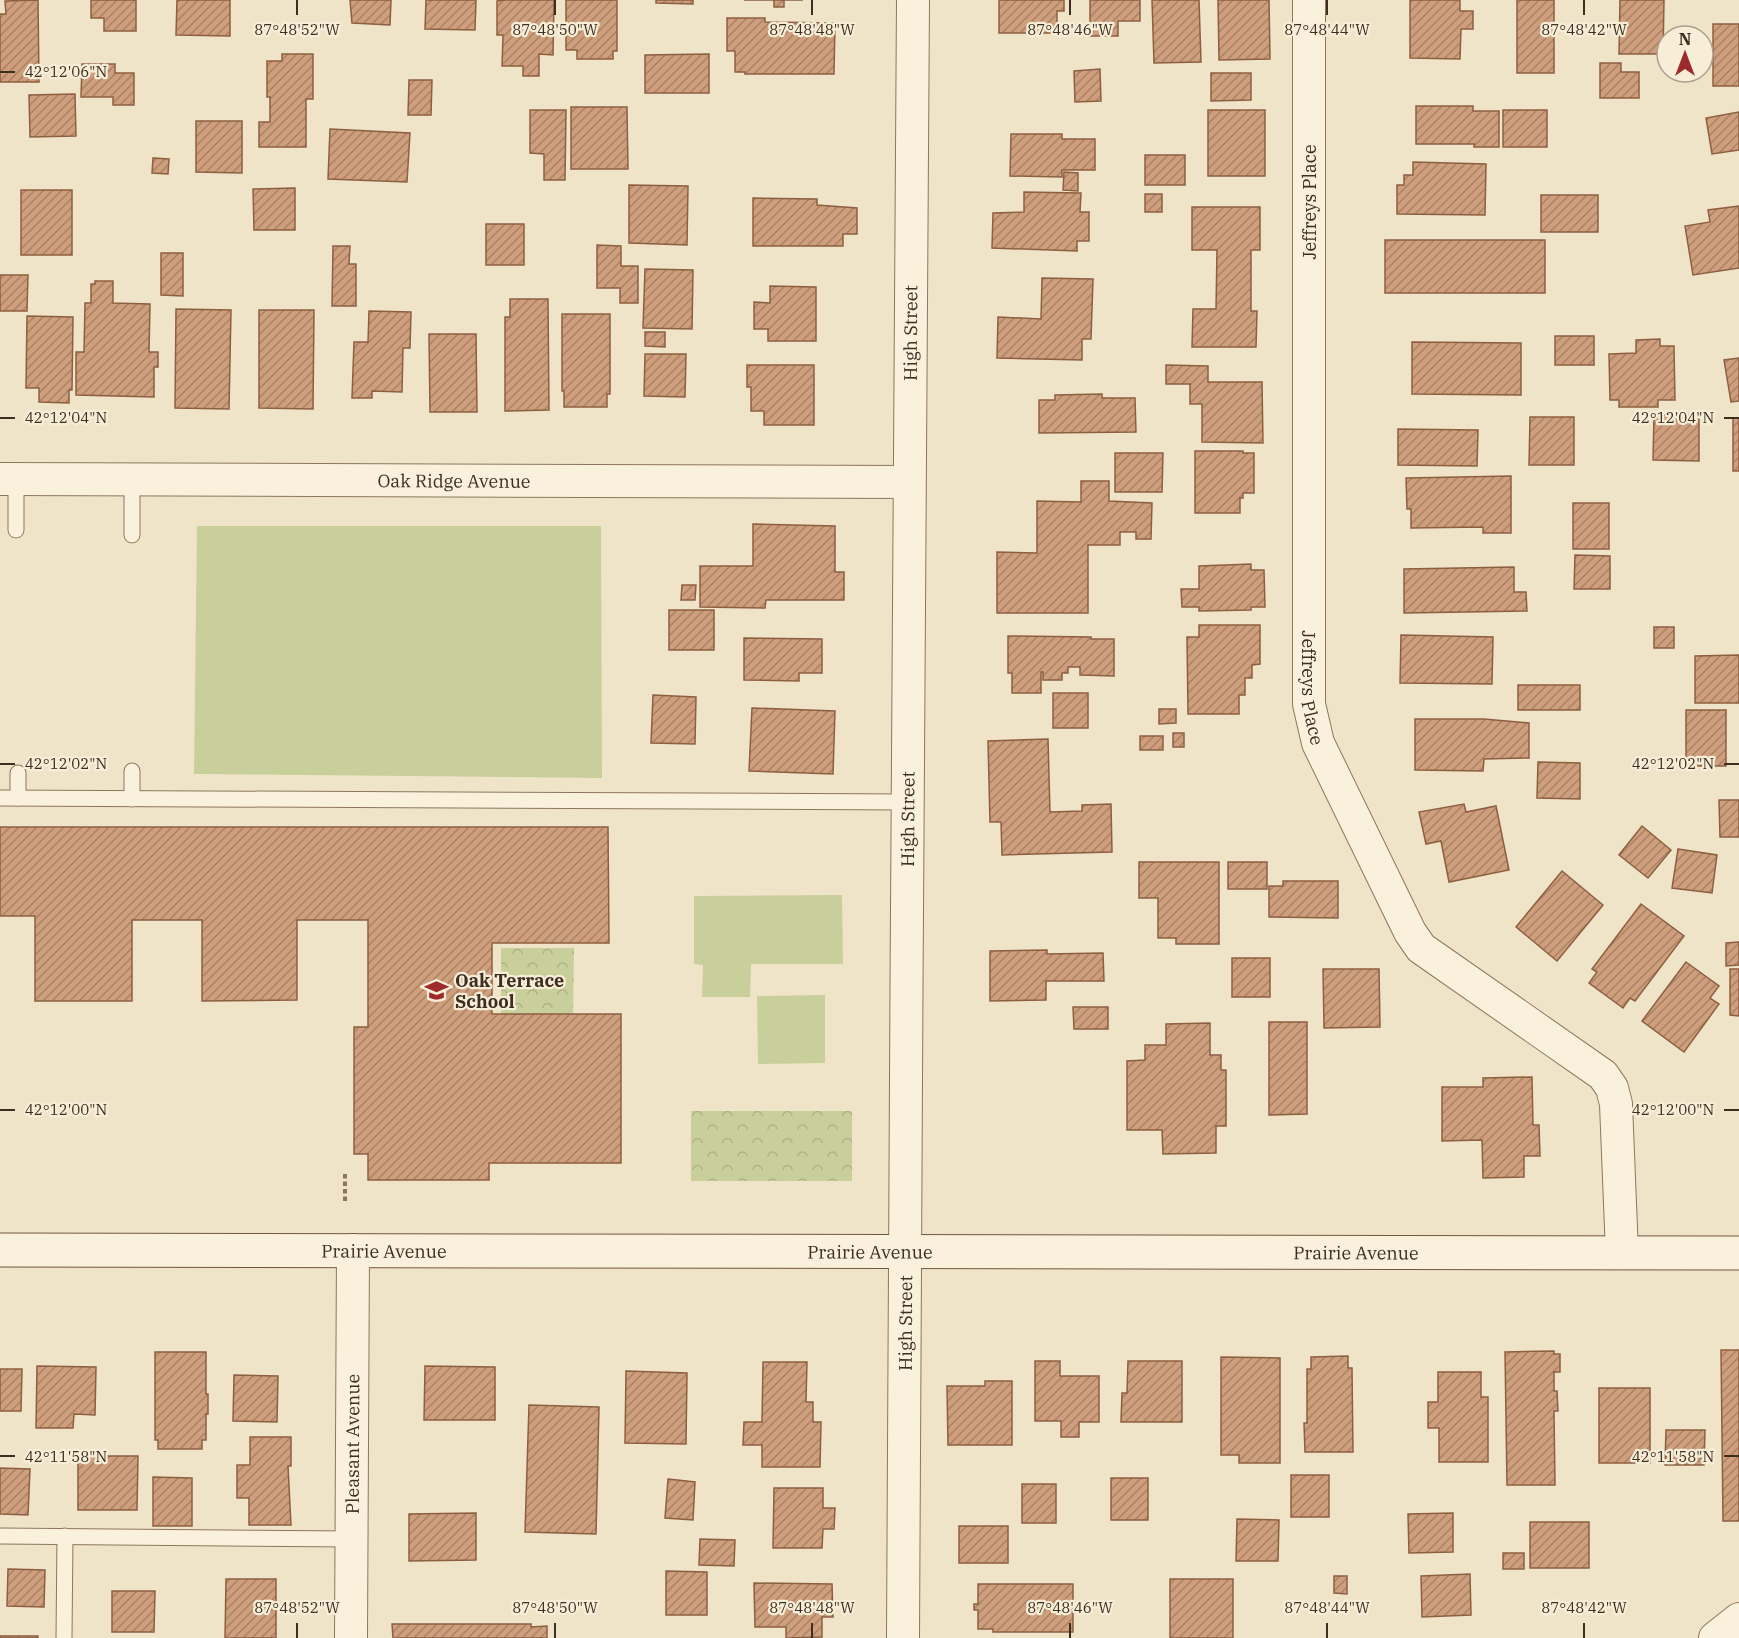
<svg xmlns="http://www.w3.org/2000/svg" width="1739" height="1638" viewBox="0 0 1739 1638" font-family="'IBM Plex Serif',serif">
	<defs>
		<pattern id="park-crowns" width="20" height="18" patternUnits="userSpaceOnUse" patternTransform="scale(1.5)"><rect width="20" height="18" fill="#c9cf9b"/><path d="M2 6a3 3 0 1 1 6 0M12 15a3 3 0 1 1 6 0" fill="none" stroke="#aeb285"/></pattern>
		<pattern id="building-hatch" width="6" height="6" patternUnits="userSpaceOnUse" patternTransform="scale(1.5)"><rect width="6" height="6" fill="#cf9f7d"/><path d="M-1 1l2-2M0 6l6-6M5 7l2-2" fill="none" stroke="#a98266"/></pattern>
	</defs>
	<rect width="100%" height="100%" fill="#f0e4c8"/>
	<g fill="url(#park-crowns)">
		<polygon points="501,948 574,948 573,1017 501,1017"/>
		<rect x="691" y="1111" width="161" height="70"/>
	</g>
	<g fill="#c9cf9b">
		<polygon points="197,526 601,526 602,778 194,774"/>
		<polygon points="842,895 843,964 751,964 750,997 702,997 703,965 694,964 694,896"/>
		<polygon points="825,995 825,1063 758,1064 757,996"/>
	</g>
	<g fill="url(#building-hatch)" stroke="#8d5f41" stroke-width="1.5">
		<polygon points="38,0 39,82 0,82 0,14 6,14 5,1"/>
		<polygon points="91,0 136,0 136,31 104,31 104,18 91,18"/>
		<polygon points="177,0 230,0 230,36 176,35"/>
		<polygon points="350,0 391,0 390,25 352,23"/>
		<polygon points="426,0 476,0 475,30 425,29"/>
		<polygon points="505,0 554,0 553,55 539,54 539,76 523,76 523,66 502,66 503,35 497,35 497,1"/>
		<polygon points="566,0 617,0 617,51 613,51 613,59 577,59 577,50 566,50"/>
		<polygon points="656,0 693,0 693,4 656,3"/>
		<polygon points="744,0 803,0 784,0 784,7 774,7 774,0"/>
		<polygon points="999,0 1064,0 1064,11 1057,11 1057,33 999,33"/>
		<polygon points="1090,0 1140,0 1140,21 1118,21 1118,36 1090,36"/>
		<polygon points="1152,0 1199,0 1201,62 1154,63"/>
		<polygon points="1218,0 1269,0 1270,59 1219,60"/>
		<polygon points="1410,0 1460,0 1460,11 1473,11 1473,29 1461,29 1460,59 1410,58"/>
		<rect x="1517" y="0" width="37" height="73"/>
		<polygon points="1620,0 1664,0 1663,54 1619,54"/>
		<polygon points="727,18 765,18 765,22 835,23 834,74 745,74 745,72 735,72 735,51 727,51"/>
		<rect x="1713" y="24" width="26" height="62"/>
		<polygon points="282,54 313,54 313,99 306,99 306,147 259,147 259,122 270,122 270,97 267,97 267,61 282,61"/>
		<polygon points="709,54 709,93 645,93 645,55"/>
		<polygon points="1600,63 1621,63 1621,72 1639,72 1639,98 1600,98"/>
		<polygon points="82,64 115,64 115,73 134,73 134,105 113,105 113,97 81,97"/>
		<polygon points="1100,69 1101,101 1075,102 1074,71"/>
		<polygon points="1211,73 1251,73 1251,100 1211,101"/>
		<polygon points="409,80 432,80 431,115 408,115"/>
		<polygon points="75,94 76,136 30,137 29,95"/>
		<polygon points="1416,106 1473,106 1473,111 1499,111 1499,147 1474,147 1474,144 1416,144"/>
		<polygon points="571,107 627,107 628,169 571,169"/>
		<polygon points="530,110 566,110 565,180 544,180 544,154 530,153"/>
		<rect x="1208" y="110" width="57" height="66"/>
		<rect x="1503" y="110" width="44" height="37"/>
		<polygon points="1739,112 1739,150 1712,154 1706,118"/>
		<polygon points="196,121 242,121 242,173 196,172"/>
		<polygon points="330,129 410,133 407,182 328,179"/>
		<polygon points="1011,134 1062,134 1062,139 1095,139 1095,170 1062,170 1062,177 1010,176"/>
		<rect x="1145" y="155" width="40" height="30"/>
		<polygon points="153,158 169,159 168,174 152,173"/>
		<polygon points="1413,162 1486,164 1485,215 1397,214 1397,185 1404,185 1404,175 1413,175"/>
		<polygon points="1064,172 1078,173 1078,191 1063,190"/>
		<polygon points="629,185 688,186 687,245 629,243"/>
		<polygon points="295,188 295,230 254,230 253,189"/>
		<rect x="21" y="190" width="51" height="65"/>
		<polygon points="1024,192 1081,193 1080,212 1089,212 1089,241 1077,241 1077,251 992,248 993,213 1024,212"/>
		<rect x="1145" y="194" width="17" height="18"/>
		<rect x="1541" y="195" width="57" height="37"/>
		<polygon points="753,198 817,199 817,205 857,208 857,234 843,234 843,246 753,246"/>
		<polygon points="1739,206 1739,268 1693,275 1685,226 1710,222 1708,210"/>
		<polygon points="1192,207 1260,207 1260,250 1251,250 1251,311 1257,311 1256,347 1192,347 1193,309 1216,309 1217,250 1192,250"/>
		<rect x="486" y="224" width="38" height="41"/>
		<rect x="1385" y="240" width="160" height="53"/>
		<polygon points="597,245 621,246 621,266 638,266 638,303 620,303 620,288 597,288"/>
		<polygon points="333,246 350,246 349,264 356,264 356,306 332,306"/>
		<polygon points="161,253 183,253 183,296 161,295"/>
		<polygon points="645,269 693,270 692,329 643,328"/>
		<polygon points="0,275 28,275 27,311 0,311"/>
		<polygon points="1042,278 1093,279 1091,339 1082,339 1082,360 997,358 998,317 1041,319"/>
		<polygon points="95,281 113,281 113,303 150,304 149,352 158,352 158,367 154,367 154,397 76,395 76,352 84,352 85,303 91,303 91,284 95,284"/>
		<polygon points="770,286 816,287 816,341 768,341 768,329 754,329 754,302 770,303"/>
		<polygon points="510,299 548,299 549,410 505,411 505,317 510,317"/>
		<polygon points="176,309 231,310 229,409 175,408"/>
		<polygon points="259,310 314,310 313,409 259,408"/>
		<polygon points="369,311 411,312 410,348 403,348 402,392 372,391 372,398 352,398 354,342 368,342"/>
		<polygon points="562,314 610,314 610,394 607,394 607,407 564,407 564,391 562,391"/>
		<polygon points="27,316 73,317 72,390 69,390 69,403 39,402 39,388 26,388"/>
		<polygon points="645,332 665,332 665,347 645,346"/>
		<polygon points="429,334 476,334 477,412 430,412"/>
		<rect x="1555" y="336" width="39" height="29"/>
		<polygon points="1660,339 1660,346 1674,346 1675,400 1658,400 1658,407 1619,407 1619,400 1610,400 1609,354 1636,353 1636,340"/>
		<polygon points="1412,342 1521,343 1521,395 1412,394"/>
		<polygon points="645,354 686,354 685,397 644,396"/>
		<polygon points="1739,358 1739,401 1731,402 1724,360"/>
		<polygon points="747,365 814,365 814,425 764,425 764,411 751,411 751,387 747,387"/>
		<polygon points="1166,365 1208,366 1208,382 1262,382 1263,443 1202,442 1202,404 1190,404 1190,384 1166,384"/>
		<polygon points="1102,394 1102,398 1135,398 1136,432 1039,433 1039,400 1055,400 1055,395"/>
		<polygon points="1654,415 1699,415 1699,461 1653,460"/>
		<polygon points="1530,417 1574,417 1574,465 1529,465"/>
		<rect x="1733" y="418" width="6" height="53"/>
		<polygon points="1398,429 1478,430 1477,466 1398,465"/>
		<polygon points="1195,451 1243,451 1243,453 1254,453 1254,493 1243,493 1243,498 1240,498 1240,513 1195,513"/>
		<polygon points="1115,453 1163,453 1162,492 1115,492"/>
		<polygon points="1511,476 1511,533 1483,533 1483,527 1411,528 1411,509 1407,509 1406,478"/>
		<polygon points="1081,481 1109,481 1109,501 1152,503 1151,539 1136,539 1136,532 1120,532 1120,545 1088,545 1088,613 997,613 997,552 1037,553 1037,501 1081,502"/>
		<rect x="1573" y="503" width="36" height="46"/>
		<polygon points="753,524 835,526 835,572 844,572 844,600 766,600 765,608 700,607 700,566 753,566"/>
		<polygon points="1575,555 1610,556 1610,589 1574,589"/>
		<polygon points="1251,564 1251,570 1264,570 1265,607 1251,607 1251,610 1199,611 1199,607 1182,607 1181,589 1199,589 1199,566"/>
		<polygon points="1514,567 1514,592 1526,592 1527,611 1404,613 1404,569"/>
		<polygon points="682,585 696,585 695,600 681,600"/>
		<rect x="669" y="610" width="45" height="40"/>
		<polygon points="1199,625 1260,625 1260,664 1252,665 1252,678 1245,678 1245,695 1239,695 1239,714 1188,714 1187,637 1199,637"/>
		<rect x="1654" y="627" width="20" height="21"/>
		<polygon points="1401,635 1493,637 1492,684 1400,683"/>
		<polygon points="1008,636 1091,637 1091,639 1114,639 1114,676 1080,675 1080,667 1068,667 1068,673 1062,673 1062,680 1043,680 1043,672 1041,672 1041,693 1012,693 1012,673 1008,673"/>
		<polygon points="744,638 822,639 822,673 799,673 799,681 744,680"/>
		<polygon points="1739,655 1739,703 1695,703 1695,656"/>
		<rect x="1518" y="685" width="62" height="25"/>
		<rect x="1053" y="693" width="35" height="35"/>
		<polygon points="653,695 696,697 695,744 651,743"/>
		<polygon points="752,708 835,711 833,774 749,771"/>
		<polygon points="1159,709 1176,709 1176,723 1159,724"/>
		<rect x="1686" y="710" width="40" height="56"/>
		<polygon points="1415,719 1484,719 1529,723 1529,758 1484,759 1483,771 1415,770"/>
		<rect x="1173" y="733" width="11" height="14"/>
		<rect x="1140" y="736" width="23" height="14"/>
		<polygon points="1048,739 1050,812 1082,811 1082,805 1111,804 1112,852 1002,855 1001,822 990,822 988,741"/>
		<polygon points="1538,762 1580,763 1580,799 1537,798"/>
		<polygon points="1719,800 1739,800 1739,837 1720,837"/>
		<polygon points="1464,804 1466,812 1496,806 1509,870 1449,882 1441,841 1426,844 1419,812"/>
		<polygon points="1642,826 1671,850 1648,878 1619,855"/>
		<polygon points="0,827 608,827 609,943 492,943 492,1014 621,1014 621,1163 489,1163 489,1180 368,1180 368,1154 354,1154 354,1027 368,1027 368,920 297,920 297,1000 202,1001 202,920 132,920 132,1001 35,1001 35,916 0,916"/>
		<polygon points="1678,849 1717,855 1712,893 1672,888"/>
		<polygon points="1139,862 1219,862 1219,944 1176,944 1176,938 1158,938 1158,898 1139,898"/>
		<rect x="1228" y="862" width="39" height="27"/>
		<polygon points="1562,871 1603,905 1557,961 1516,927"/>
		<polygon points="1283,881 1338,881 1338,918 1269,917 1269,886 1283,886"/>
		<polygon points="1641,904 1684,936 1635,1001 1630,998 1623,1008 1589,983 1597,972 1592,969"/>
		<polygon points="1739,942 1739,965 1726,966 1726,943"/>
		<polygon points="1047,950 1047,954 1103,953 1104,981 1046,981 1046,1000 990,1001 990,951"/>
		<rect x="1232" y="958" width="38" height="39"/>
		<polygon points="1686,962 1719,986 1710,998 1719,1004 1684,1052 1642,1021"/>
		<polygon points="1323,969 1379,969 1380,1027 1324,1028"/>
		<polygon points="1730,969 1739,969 1739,1016 1730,1015"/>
		<polygon points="1073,1007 1108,1007 1108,1029 1074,1029"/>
		<polygon points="1269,1022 1307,1022 1307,1114 1269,1115"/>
		<polygon points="1210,1023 1210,1055 1221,1055 1221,1070 1226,1070 1226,1126 1216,1126 1216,1153 1163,1154 1162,1130 1127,1130 1127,1061 1145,1060 1145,1045 1166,1045 1166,1024"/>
		<polygon points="1532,1077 1533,1125 1539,1125 1540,1156 1524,1156 1524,1177 1483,1178 1482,1140 1442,1141 1442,1087 1483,1087 1483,1078"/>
		<polygon points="1721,1350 1739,1350 1739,1521 1723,1521"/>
		<polygon points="1554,1351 1554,1354 1560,1354 1560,1372 1554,1372 1554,1391 1557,1391 1558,1411 1554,1411 1555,1485 1507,1485 1505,1352"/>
		<polygon points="155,1352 206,1352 206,1394 208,1394 208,1414 206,1414 206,1440 202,1440 202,1449 158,1449 158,1440 155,1440"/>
		<polygon points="1348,1356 1348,1368 1352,1368 1353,1452 1305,1452 1304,1423 1307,1423 1307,1369 1311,1369 1311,1357"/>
		<polygon points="1221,1357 1280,1358 1280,1463 1239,1463 1239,1455 1221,1455"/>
		<polygon points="1035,1361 1060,1361 1060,1376 1099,1376 1099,1422 1079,1422 1079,1437 1061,1437 1061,1421 1035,1421"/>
		<polygon points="1128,1361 1182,1361 1182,1422 1121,1422 1122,1393 1127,1393"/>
		<polygon points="763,1362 807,1362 806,1402 813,1402 813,1422 821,1422 820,1467 762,1467 762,1445 743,1445 744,1422 762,1422"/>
		<polygon points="37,1366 96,1367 95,1415 74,1414 73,1428 36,1428"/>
		<polygon points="425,1366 495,1367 495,1420 424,1420"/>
		<polygon points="0,1369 22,1369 21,1411 0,1411"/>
		<polygon points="626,1371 687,1373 686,1444 625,1443"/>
		<polygon points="1438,1372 1481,1372 1481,1397 1488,1397 1488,1462 1439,1462 1439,1428 1428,1428 1428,1402 1438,1402"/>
		<polygon points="234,1375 278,1376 277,1422 233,1421"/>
		<polygon points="985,1381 1012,1381 1012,1445 948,1445 947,1386 985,1386"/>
		<rect x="1599" y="1388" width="51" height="75"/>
		<polygon points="529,1405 599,1407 596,1534 525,1532"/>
		<polygon points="1666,1430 1705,1430 1704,1465 1665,1465"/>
		<polygon points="250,1437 291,1437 291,1466 288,1466 291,1525 249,1525 249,1498 237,1498 237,1465 250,1465"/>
		<polygon points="78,1456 138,1456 137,1510 78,1510"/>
		<polygon points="0,1468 30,1469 28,1515 0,1514"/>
		<rect x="1291" y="1475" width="38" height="42"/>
		<polygon points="153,1477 192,1478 192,1526 153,1526"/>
		<rect x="1111" y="1478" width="37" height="42"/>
		<polygon points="668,1479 695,1482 693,1520 665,1518"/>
		<rect x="1022" y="1484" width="34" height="39"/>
		<polygon points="774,1488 823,1488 823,1508 835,1508 834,1529 823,1529 822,1548 773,1548"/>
		<polygon points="476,1513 476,1560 409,1561 409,1514"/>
		<polygon points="1453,1513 1453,1552 1409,1553 1408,1514"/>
		<polygon points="1237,1519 1279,1520 1278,1561 1236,1561"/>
		<rect x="1530" y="1522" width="59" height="46"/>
		<rect x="959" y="1526" width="49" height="37"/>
		<polygon points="700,1539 735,1540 734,1566 699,1565"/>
		<rect x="1503" y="1553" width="21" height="16"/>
		<polygon points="8,1569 45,1570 44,1607 7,1606"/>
		<polygon points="666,1571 707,1572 707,1615 666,1615"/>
		<polygon points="1470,1574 1471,1615 1422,1617 1421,1576"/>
		<polygon points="1334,1576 1347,1576 1347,1594 1334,1593"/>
		<polygon points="226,1579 276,1579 276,1638 225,1638"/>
		<rect x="1170" y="1579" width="63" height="59"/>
		<polygon points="754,1583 832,1584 833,1617 822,1617 822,1637 786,1638 786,1627 755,1627"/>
		<polygon points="978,1584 1073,1584 1073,1632 993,1632 993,1629 978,1629 978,1610 974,1610 974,1604 978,1604"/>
		<polygon points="112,1591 155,1591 154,1632 112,1632"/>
		<polygon points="392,1624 531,1624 531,1627 547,1626 547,1638 393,1638"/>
		<rect x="0" y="1636" width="38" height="2"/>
	</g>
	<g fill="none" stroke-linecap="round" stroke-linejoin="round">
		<defs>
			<g id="lane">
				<polyline points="16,479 16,530"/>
				<polyline points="132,480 132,535"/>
				<polyline points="132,771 132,799"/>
				<polyline points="18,773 18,798"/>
				<polyline points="0,798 907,802"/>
				<polyline points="0,1536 351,1539"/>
				<polyline points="64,1638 65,1536"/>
			</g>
			<g id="street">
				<path id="s1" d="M1309,0v704l9,39 92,189 11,16 182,127 9,13 4,16 6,149"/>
				<path id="s2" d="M0,479l908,3"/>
				<path id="s3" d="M351,1638l2,-388"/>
				<path id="s4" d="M903,1638c4,-546 4,-1092 10,-1638"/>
				<polyline points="1715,1638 1739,1619"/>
			</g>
			<g id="secondary">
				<path id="s5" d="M0,1250l1739,3"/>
			</g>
		</defs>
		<use href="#lane" stroke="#8d765c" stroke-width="17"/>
		<use href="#street" stroke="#8d765c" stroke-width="34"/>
		<use href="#secondary" stroke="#6f573f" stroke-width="35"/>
		<polyline stroke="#8d765c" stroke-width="4" stroke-dasharray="4.5 3" stroke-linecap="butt" points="345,1174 345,1202"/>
		<use href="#lane" stroke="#faf1dc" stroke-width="15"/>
		<use href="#street" stroke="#faf1dc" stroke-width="32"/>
		<use href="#secondary" stroke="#faf1dc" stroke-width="33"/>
	</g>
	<path fill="none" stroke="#3d2e20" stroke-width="2" d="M297,0v15M555,0v15M812,0v15M1070,0v15M1327,0v15M1584,0v15M0,72h15M0,418h15M1724,418h15M0,764h15M1724,764h15M0,1110h15M1724,1110h15M0,1456h15M1724,1456h15M297,1623v15M555,1623v15M812,1623v15M1070,1623v15M1327,1623v15M1584,1623v15"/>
	<defs>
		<symbol id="school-bare" viewBox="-9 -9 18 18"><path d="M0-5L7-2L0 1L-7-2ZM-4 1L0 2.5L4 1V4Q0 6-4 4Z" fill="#9e2a2b" stroke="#f7eed8" stroke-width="2.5" paint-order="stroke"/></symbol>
	</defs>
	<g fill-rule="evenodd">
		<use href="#school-bare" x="420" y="974" width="33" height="33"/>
	</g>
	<g text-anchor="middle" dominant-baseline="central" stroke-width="4.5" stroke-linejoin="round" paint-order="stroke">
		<g font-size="18" fill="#3d2e20" stroke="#f7eed8">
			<text transform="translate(1309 202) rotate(-90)">Jeffreys Place</text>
			<text stroke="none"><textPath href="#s4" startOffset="1305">High Street</textPath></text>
			<text stroke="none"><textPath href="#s2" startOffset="454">Oak Ridge Avenue</textPath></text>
			<text stroke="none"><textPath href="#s1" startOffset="688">Jeffreys Place</textPath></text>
			<text stroke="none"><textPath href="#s4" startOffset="819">High Street</textPath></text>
			<text stroke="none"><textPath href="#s5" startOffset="384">Prairie Avenue</textPath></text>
			<text stroke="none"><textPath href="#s5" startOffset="870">Prairie Avenue</textPath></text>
			<text stroke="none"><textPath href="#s5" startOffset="1356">Prairie Avenue</textPath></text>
			<text stroke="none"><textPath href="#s4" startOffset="315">High Street</textPath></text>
			<text stroke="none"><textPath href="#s3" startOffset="194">Pleasant Avenue</textPath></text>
		</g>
		<g font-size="18" font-weight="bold" fill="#3d2e20" stroke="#f7eed8" text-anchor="start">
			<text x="455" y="980">Oak Terrace<tspan x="455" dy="21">School</tspan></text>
		</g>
	</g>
	<g font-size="15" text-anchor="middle" fill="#3d2e20" stroke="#f7eed8" stroke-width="4.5" stroke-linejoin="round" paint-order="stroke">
		<text x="297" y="35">87°48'52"W</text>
		<text x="555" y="35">87°48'50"W</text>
		<text x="812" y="35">87°48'48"W</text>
		<text x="1070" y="35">87°48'46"W</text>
		<text x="1327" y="35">87°48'44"W</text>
		<text x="1584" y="35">87°48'42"W</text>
		<text x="66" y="77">42°12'06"N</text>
		<text x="66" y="423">42°12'04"N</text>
		<text x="1673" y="423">42°12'04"N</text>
		<text x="66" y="769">42°12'02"N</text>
		<text x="1673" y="769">42°12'02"N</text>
		<text x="66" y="1115">42°12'00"N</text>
		<text x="1673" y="1115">42°12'00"N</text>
		<text x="66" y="1462">42°11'58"N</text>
		<text x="1673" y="1462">42°11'58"N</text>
		<text x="297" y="1613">87°48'52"W</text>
		<text x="555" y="1613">87°48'50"W</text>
		<text x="812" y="1613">87°48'48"W</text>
		<text x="1070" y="1613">87°48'46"W</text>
		<text x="1327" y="1613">87°48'44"W</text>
		<text x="1584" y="1613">87°48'42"W</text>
	</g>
	<g transform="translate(1685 54)"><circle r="28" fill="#f7eed8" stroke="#ada18e" stroke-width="1.5"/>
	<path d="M0-4.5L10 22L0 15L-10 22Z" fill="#9e2a2b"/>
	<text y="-9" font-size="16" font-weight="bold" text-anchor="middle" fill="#3d2e20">N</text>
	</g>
</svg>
